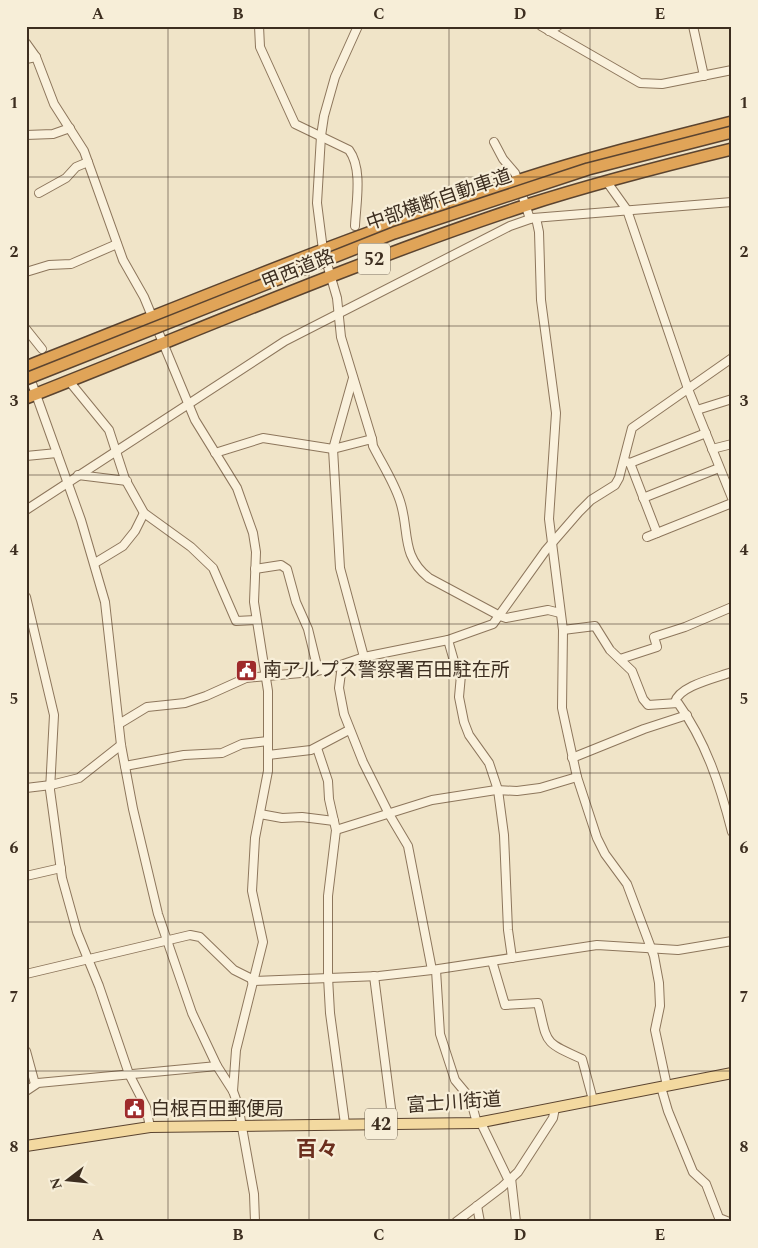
<svg xmlns="http://www.w3.org/2000/svg" width="758" height="1248" viewBox="0 0 758 1248" font-family="Spectral,'Noto Sans JP',serif">
	<rect width="100%" height="100%" fill="#f0e4c8"/>
	<g fill="none" stroke-linecap="round" stroke-linejoin="round">
		<defs>
			<g id="minor">
				<path d="M259,26l1,21 35,77 54,26c14,19 7,53 6,76"/>
				<polyline points="358,26 335,77 324,116 321,136 317,203 323,250 337,298 341,337 372,439"/>
				<polyline points="541,26 640,83 662,84 732,70"/>
				<polyline points="693,26 704,76"/>
				<polyline points="549,31 558,26"/>
				<polyline points="26,43 36,57 54,104 84,151 123,260 144,297 195,420 237,488 253,533 256,552 254,602 268,691 268,771 255,838 252,891 263,942 236,1050 233,1091"/>
				<polyline points="26,59 36,57"/>
				<polyline points="26,135 53,134 70,128"/>
				<polyline points="494,142 503,159 515,173 530,219"/>
				<polyline points="607,182 627,210 688,389 732,498"/>
				<polyline points="39,193 66,178 76,167 88,162"/>
				<polyline points="536,218 539,232 541,300 556,413 549,519 563,630 562,708 577,777 597,838 605,854 627,884 654,956 659,983 660,1006 655,1030 667,1086"/>
				<polyline points="26,272 49,265 71,264 117,244"/>
				<polyline points="26,329 42,349"/>
				<polyline points="29,375 81,520 105,602 121,745 133,809 158,914 192,1013 217,1066 233,1091 238,1105 254,1194 255,1222"/>
				<polyline points="353,378 333,449 340,568 364,657"/>
				<polyline points="69,381 109,430 125,479 144,513 191,547 213,568 236,621 256,620"/>
				<polyline points="697,410 732,399"/>
				<polyline points="712,449 732,444"/>
				<path d="M215,453l48,-15 70,11 39,-10 1,7c9,18 21,36 27,55 10,30 0,54 29,77l71,38 6,2 42,-8 12,3"/>
				<polyline points="26,456 57,453"/>
				<polyline points="627,462 630,463 657,533"/>
				<polyline points="630,463 706,433"/>
				<polyline points="78,475 127,481"/>
				<polyline points="643,498 719,468"/>
				<polyline points="26,510 285,341 510,226 533,218 732,202"/>
				<polyline points="647,537 732,503"/>
				<polyline points="95,563 123,546 135,531 144,513"/>
				<polyline points="255,569 281,565 287,569 296,602 308,629 318,670"/>
				<polyline points="26,597 54,715 50,790 62,878 77,932 99,986 129,1074 146,1107 150,1127"/>
				<path d="M563,630l32,-4 15,24 22,21 11,28 5,6 30,-2c28,39 42,82 54,129"/>
				<polyline points="448,640 454,661 461,675 459,697 464,722 469,735 489,763 498,790 504,835 508,930 512,958"/>
				<polyline points="620,659 657,647 654,637 685,627 732,607"/>
				<polyline points="342,665 339,688 344,714 363,762 389,814 408,846 432,970"/>
				<path d="M675,702c4,-16 41,-24 57,-30"/>
				<polyline points="119,724 147,707 185,703 206,696 246,678 312,672 335,667 364,657 448,640 493,624 546,550 579,512 591,500 615,485 619,478 632,428 732,358"/>
				<polyline points="317,748 328,781 329,799 336,830 328,896 328,977 330,1013 345,1124"/>
				<polyline points="268,755 311,750 349,730"/>
				<polyline points="572,758 644,729 687,715"/>
				<polyline points="125,766 184,755 222,753 242,744 268,741"/>
				<polyline points="26,788 51,785 79,778 121,745"/>
				<polyline points="260,814 282,818 302,817 334,821"/>
				<polyline points="336,830 432,800 496,790 517,791 540,788 577,777"/>
				<polyline points="26,876 61,868"/>
				<path d="M492,961l13,44 33,-2c10,41 4,38 44,56l11,41"/>
				<polyline points="436,970 440,1034 455,1080 470,1098 477,1123"/>
				<polyline points="26,974 190,935 200,937 234,970 252,979"/>
				<polyline points="374,976 393,1124"/>
				<polyline points="252,981 379,976 432,970 597,945 678,950 732,941"/>
				<polyline points="26,1051 35,1084"/>
				<polyline points="661,1087 668,1111 693,1172 706,1184 719,1218 729,1222"/>
				<polyline points="26,1091 38,1083 217,1066"/>
				<polyline points="481,1123 509,1181"/>
				<polyline points="511,1178 516,1222"/>
				<polyline points="477,1206 480,1222"/>
				<polyline points="456,1222 502,1187 518,1172 553,1118 555,1108"/>
			</g>
			<polyline id="major" points="26,1146 150,1127 477,1123 732,1073"/>
			<g id="highway">
				<path d="M26,367c163,-64 325,-132 491,-186 71,-23 143,-41 215,-59"/>
				<path d="M26,398c166,-65 329,-136 498,-192 68,-22 138,-40 208,-57"/>
			</g>
		</defs>
		<use href="#minor" stroke="#8d765c" stroke-width="10"/>
		<use href="#major" stroke="#5b4430" stroke-width="12"/>
		<use href="#highway" stroke="#5b4430" stroke-width="14"/>
		<use href="#minor" stroke="#faf1dc" stroke-width="8"/>
		<use href="#major" stroke="#f3d9a0" stroke-width="10"/>
		<use href="#highway" stroke="#e0a458" stroke-width="11"/>
		<defs>
			<polyline id="highway-bridge" points="26,379 394,233 588,169 732,132"/>
		</defs>
		<use href="#highway-bridge" stroke="#5b4430" stroke-width="14" stroke-linecap="butt"/>
		<use href="#highway-bridge" stroke="#e0a458" stroke-width="11"/>
	</g>
	<path fill="none" stroke="#3d2e20" stroke-width="1" stroke-opacity="0.55" d="M168,26v1196M309,26v1196M449,26v1196M590,26v1196M26,177h706M26,326h706M26,475h706M26,624h706M26,773h706M26,922h706M26,1071h706"/>
	<defs>
		<symbol id="civic-square" viewBox="-11 -11 22 22"><rect x="-9" y="-9" width="18" height="18" rx="4" fill="#9e2a2b" stroke="#f7eed8"/><path d="M-.6-6.5H3V-4.5H.6V-3L4-1V1h2V6H-6V1h2V-1L-.6-3ZM-1.2 2.5V6h2.4V2.5Z" fill="#fff"/></symbol>
	</defs>
	<g fill-rule="evenodd">
		<use href="#civic-square" x="234" y="658" width="25" height="25"/>
		<use href="#civic-square" x="122" y="1096" width="25" height="25"/>
	</g>
	<g text-anchor="middle" dominant-baseline="central" stroke-width="4.5" stroke-linejoin="round" paint-order="stroke">
		<g fill="#f7eed8" stroke="#756857" stroke-width="1">
			<rect x="358" y="243.5" width="32" height="31" rx="4"/>
			<rect x="365" y="1108.5" width="32" height="31" rx="4"/>
		</g>
		<g font-size="18" font-weight="bold" fill="#3d2e20">
			<text x="374" y="259">52</text>
			<text x="381" y="1124">42</text>
		</g>
		<g font-size="19" fill="#3d2e20" stroke="#f7eed8">
			<text transform="translate(439 200) rotate(-19)">中部横断自動車道</text>
			<text transform="translate(298 270) rotate(-22)">甲西道路</text>
			<text transform="translate(454 1103) rotate(-4)">富士川街道</text>
		</g>
		<g font-size="19" fill="#3d2e20" stroke="#f7eed8" text-anchor="start">
			<text x="263" y="670">南アルプス警察署百田駐在所</text>
			<text x="151" y="1109">白根百田郵便局</text>
		</g>
		<g font-size="21" font-weight="bold" fill="#6b2e1e" stroke="#f7eed8">
			<text x="317" y="1150">百々</text>
		</g>
	</g>
	<rect width="758" height="1248" fill="none" stroke="#f7eed8" stroke-width="55"/>
	<g transform="translate(68 1180) rotate(254)" stroke="#f7eed8" stroke-width="4" paint-order="stroke">
	<path d="M0-4L9 19L0 12L-9 19Z" fill="#3d2e20"/>
	<text y="-8" font-size="14" font-weight="bold" text-anchor="middle" fill="#3d2e20">N</text>
	</g>
	<rect x="28" y="28" width="702" height="1192" fill="none" stroke="#3d2e20" stroke-width="2"/>
	<g font-size="16" text-anchor="middle" font-weight="bold" fill="#3d2e20">
		<text x="98" y="19">A</text>
		<text x="238" y="19">B</text>
		<text x="379" y="19">C</text>
		<text x="520" y="19">D</text>
		<text x="660" y="19">E</text>
		<text x="14" y="108">1</text>
		<text x="744" y="108">1</text>
		<text x="14" y="257">2</text>
		<text x="744" y="257">2</text>
		<text x="14" y="406">3</text>
		<text x="744" y="406">3</text>
		<text x="14" y="555">4</text>
		<text x="744" y="555">4</text>
		<text x="14" y="704">5</text>
		<text x="744" y="704">5</text>
		<text x="14" y="853">6</text>
		<text x="744" y="853">6</text>
		<text x="14" y="1002">7</text>
		<text x="744" y="1002">7</text>
		<text x="14" y="1152">8</text>
		<text x="744" y="1152">8</text>
		<text x="98" y="1240">A</text>
		<text x="238" y="1240">B</text>
		<text x="379" y="1240">C</text>
		<text x="520" y="1240">D</text>
		<text x="660" y="1240">E</text>
	</g>
</svg>
